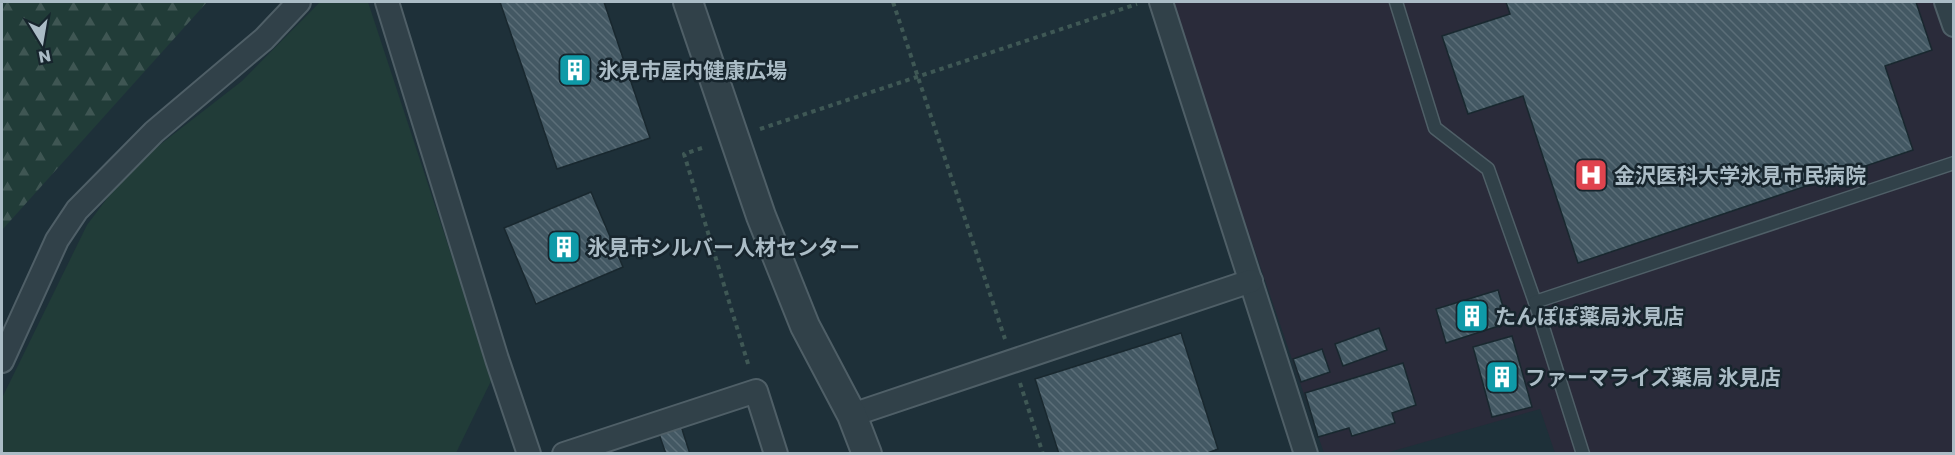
<svg xmlns="http://www.w3.org/2000/svg" width="1955" height="455" viewBox="0 0 1955 455" font-family="Poppins,'Noto Sans JP',sans-serif">
	<defs>
		<pattern id="forest-firs" width="22" height="20" patternUnits="userSpaceOnUse" patternTransform="scale(1.5)"><rect width="22" height="20" fill="#213c38"/><path d="M5 1l3.5 6h-7zM16 11l3.5 6h-7z" fill="#3f5653"/></pattern>
		<pattern id="building-back-hatch" width="6" height="6" patternUnits="userSpaceOnUse" patternTransform="scale(1.5)"><rect width="6" height="6" fill="#435863"/><path d="M-1 5l2 2M0 0l6 6M5-1l2 2" fill="none" stroke="#5b6e78"/></pattern>
	</defs>
	<rect width="100%" height="100%" fill="#1e3039"/>
	<polygon fill="#2a2b3a" points="1170,2 1953,2 1953,450 1944,454 1555,453 1540,409 1386,453 1324,453"/>
	<polygon fill="url(#forest-firs)" points="2,2 207,2 2,230"/>
	<polygon fill="#213c38" points="320,2 368,2 471,315 491,381 456,453 2,453 2,398 87,225 130,168 242,81"/>
	<g fill="url(#building-back-hatch)" stroke="#19282f" stroke-width="1.5">
		<polygon points="500,2 604,2 650,138 557,169"/>
		<polygon points="1506,2 1916,2 1932,50 1885,66 1913,150 1578,263 1523,96 1468,114 1442,36 1510,14"/>
		<polygon points="591,192 623,267 536,304 504,228"/>
		<polygon points="1498,290 1508,323 1446,343 1436,309"/>
		<polygon points="1379,328 1387,350 1343,366 1335,344"/>
		<polygon points="1181,333 1218,449 1205,454 1059,454 1035,379"/>
		<polygon points="1512,336 1532,407 1492,417 1473,347"/>
		<polygon points="1322,349 1330,372 1301,382 1293,359"/>
		<polygon points="1403,363 1416,405 1392,413 1395,423 1352,436 1349,428 1318,437 1305,393"/>
		<polygon points="681,426 690,454 666,454 659,434"/>
	</g>
	<g fill="none" stroke-linecap="round" stroke-linejoin="round">
		<defs>
			<g id="service">
				<polyline points="1396,2 1435,128 1488,169 1535,302 1583,454"/>
				<polyline points="1535,302 1954,163"/>
			</g>
			<g id="minor">
				<polyline points="387,2 497,359 529,454"/>
				<polyline points="1161,2 1306,454"/>
				<polyline points="1946,2 1954,25"/>
				<polyline points="2,361 57,240 77,210 154,132 264,39 299,2"/>
				<polyline points="852,415 1251,281"/>
				<polyline points="564,454 756,391 776,454"/>
			</g>
			<polyline id="tertiary" points="688,2 761,216 805,326 852,415 867,454"/>
		</defs>
		<use href="#service" stroke="#4f5f67" stroke-width="15"/>
		<use href="#minor" stroke="#4f5f67" stroke-width="26"/>
		<use href="#tertiary" stroke="#4f5f67" stroke-width="32"/>
		<g stroke="#3f5855" stroke-width="4" stroke-dasharray="4.5 4.5" stroke-linecap="butt">
			<polyline points="893,2 1005,339"/>
			<polyline points="760,129 1137,4"/>
			<polyline points="702,148 684,154 749,367"/>
			<polyline points="1020,383 1043,454"/>
		</g>
		<use href="#service" stroke="#314149" stroke-width="12"/>
		<use href="#minor" stroke="#314149" stroke-width="22"/>
		<use href="#tertiary" stroke="#314149" stroke-width="28"/>
	</g>
	<defs>
		<symbol id="building-square" viewBox="-11 -11 22 22"><rect x="-9" y="-9" width="18" height="18" rx="4" fill="#0f9aa8" stroke="#17252d"/><path d="M-4-6H4V6H1V3H-1V6H-4ZM-2.5-4.3h1.7v1.8h-1.7ZM.8-4.3h1.7v1.8H.8ZM-2.5-1h1.7V.8h-1.7ZM.8-1h1.7V.8H.8Z" fill="#fff"/></symbol>
		<symbol id="hospital-square" viewBox="-11 -11 22 22"><rect x="-9" y="-9" width="18" height="18" rx="4" fill="#e0444e" stroke="#17252d"/><path d="M-5-5h3v3.5h4V-5h3V5h-3V1.5h-4V5h-3Z" fill="#fff"/></symbol>
	</defs>
	<g fill-rule="evenodd">
		<use href="#building-square" x="556" y="51" width="38" height="38"/>
		<use href="#hospital-square" x="1572" y="156" width="38" height="38"/>
		<use href="#building-square" x="545" y="228" width="38" height="38"/>
		<use href="#building-square" x="1453" y="297" width="38" height="38"/>
		<use href="#building-square" x="1483" y="358" width="38" height="38"/>
	</g>
	<g text-anchor="middle" dominant-baseline="central" stroke-width="5" stroke-linejoin="round" paint-order="stroke">
		<g font-size="21" font-weight="bold" fill="#abbcc6" stroke="#17252d" text-anchor="start">
			<text x="598" y="70">氷見市屋内健康広場</text>
			<text x="1614" y="175">金沢医科大学氷見市民病院</text>
			<text x="587" y="247">氷見市シルバー人材センター</text>
			<text x="1495" y="316">たんぽぽ薬局氷見店</text>
			<text x="1525" y="377">ファーマライズ薬局 氷見店</text>
		</g>
	</g>
	<rect width="1955" height="455" fill="none" stroke="#abbcc6" stroke-width="6"/>
	<g transform="translate(42 42) rotate(169)" stroke="#17252d" stroke-width="4.5" paint-order="stroke">
	<path d="M0-4.5L10 22L0 15L-10 22Z" fill="#abbcc6"/>
	<text y="-9" font-size="16" font-weight="bold" text-anchor="middle" fill="#abbcc6">N</text>
	</g>
</svg>
